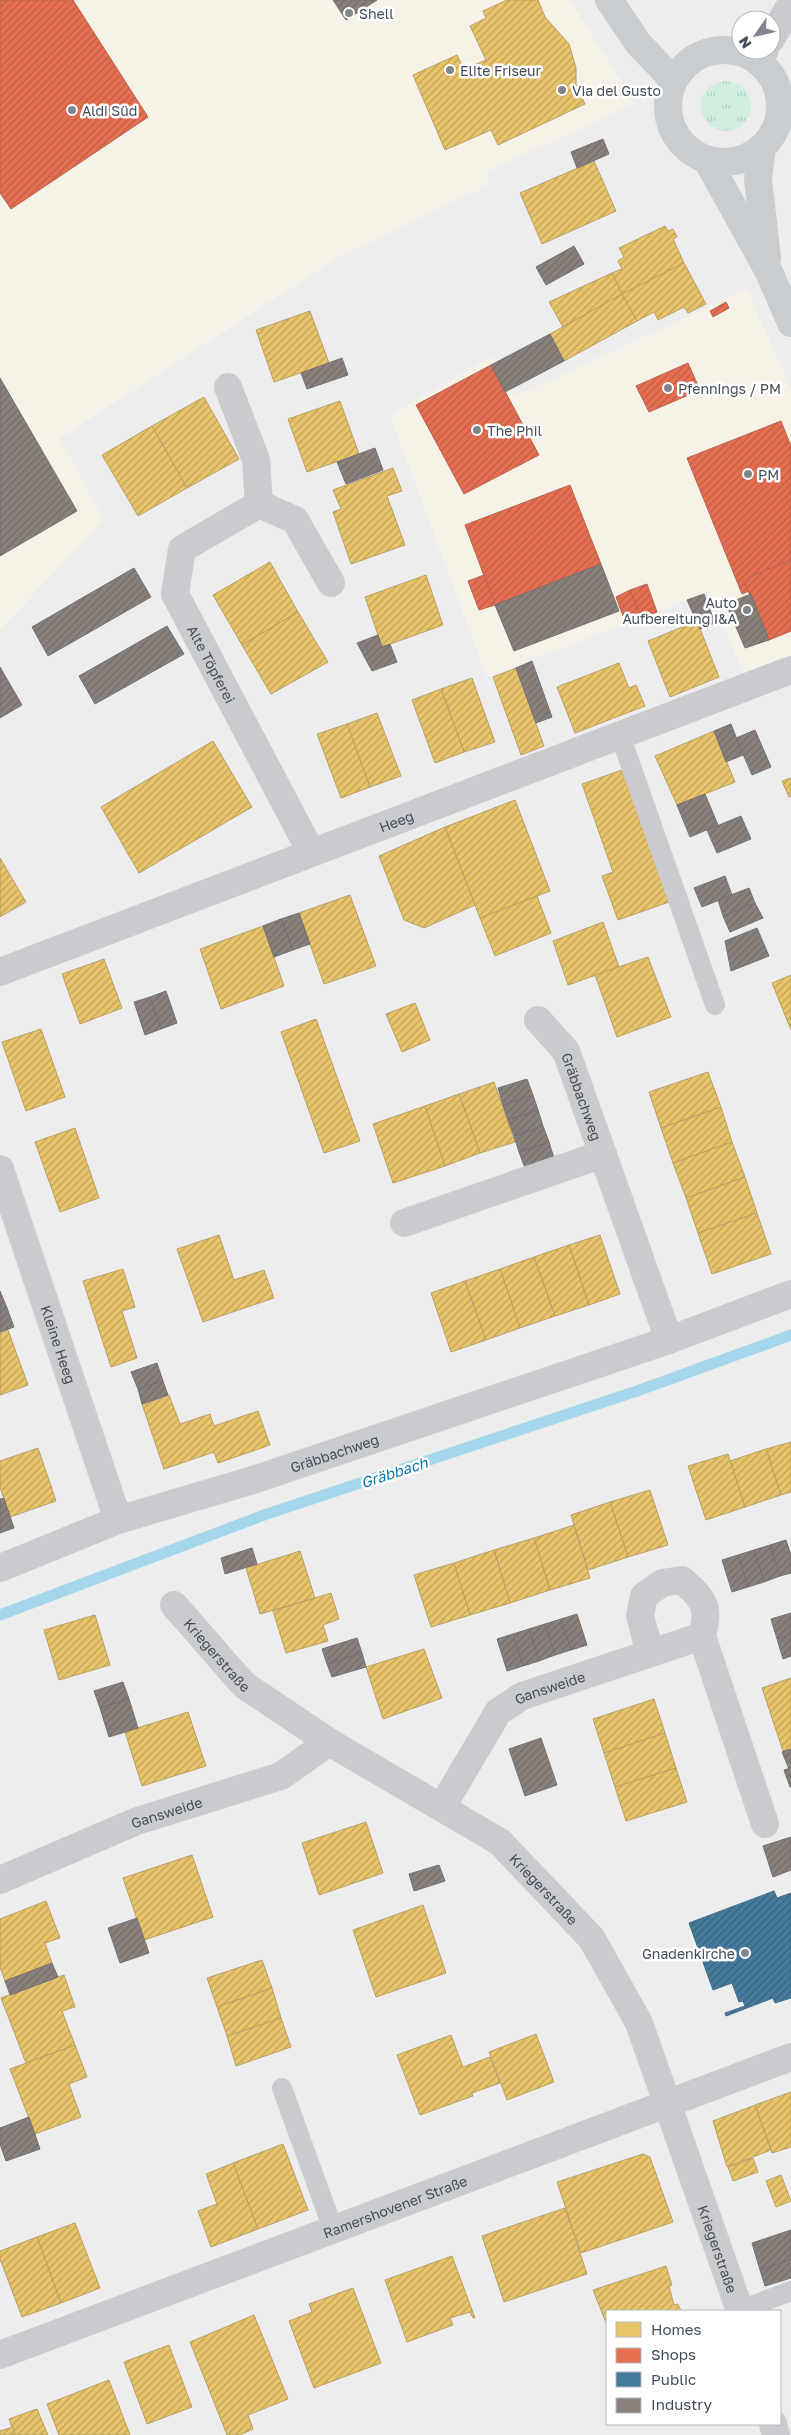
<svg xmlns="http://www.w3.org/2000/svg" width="791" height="2435" viewBox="0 0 791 2435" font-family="'Golos Text',sans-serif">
	<defs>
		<pattern id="grass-tufts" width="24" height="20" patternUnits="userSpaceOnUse" patternTransform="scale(1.25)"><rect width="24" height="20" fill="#d0eede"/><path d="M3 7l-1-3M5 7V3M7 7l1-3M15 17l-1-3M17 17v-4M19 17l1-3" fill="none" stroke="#b4cec1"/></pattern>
		<pattern id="homes-hatch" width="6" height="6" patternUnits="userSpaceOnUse" patternTransform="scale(1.25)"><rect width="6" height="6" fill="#e9c46a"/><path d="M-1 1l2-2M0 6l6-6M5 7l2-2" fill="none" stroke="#bea15a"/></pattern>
		<pattern id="shops-hatch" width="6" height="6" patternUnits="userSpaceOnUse" patternTransform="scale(1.25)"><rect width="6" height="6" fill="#e76f51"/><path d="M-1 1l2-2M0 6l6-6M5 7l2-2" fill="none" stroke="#bd5d46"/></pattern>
		<pattern id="public-hatch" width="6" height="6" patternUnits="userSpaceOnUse" patternTransform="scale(1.25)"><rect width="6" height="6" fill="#457b9d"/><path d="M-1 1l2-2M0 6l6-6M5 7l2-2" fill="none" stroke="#39627c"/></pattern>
		<pattern id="industry-hatch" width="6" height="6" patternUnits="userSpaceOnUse" patternTransform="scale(1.25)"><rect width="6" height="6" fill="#8a817c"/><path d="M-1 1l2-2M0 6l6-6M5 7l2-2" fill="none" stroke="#726c69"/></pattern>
	</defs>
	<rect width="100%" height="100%" fill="#eeeded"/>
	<g fill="#f6f2e8">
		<polygon points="0,0 570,0 635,104 486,172 489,185 341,256 60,438 103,520 0,630"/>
		<polygon points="747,289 791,389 791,656 744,675 709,592 487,677 390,416 492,356 516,396"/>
	</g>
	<circle fill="url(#grass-tufts)" cx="726" cy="106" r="25"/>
	<g fill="url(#homes-hatch)" stroke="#b8a065">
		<polygon points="507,0 538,0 545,17 569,44 576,68 576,85 585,104 498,145 491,130 445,150 413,75 457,55 464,69 486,60 470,26 486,18 483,11"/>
		<polygon points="594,161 616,211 542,244 520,193"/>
		<polygon points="665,226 668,231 673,229 677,237 673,239 684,263 622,294 612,273 622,269 618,261 624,257 619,248"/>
		<polygon points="684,263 706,304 688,313 684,307 658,320 654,312 637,321 622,294"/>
		<polygon points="612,273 622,294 563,327 549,302"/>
		<polygon points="622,294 637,321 564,361 550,334"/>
		<polygon points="310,311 329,363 274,382 256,330"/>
		<polygon points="204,397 239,459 187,488 152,426"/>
		<polygon points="340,401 359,454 307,472 288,419"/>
		<polygon points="152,426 187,488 138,516 102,455"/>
		<polygon points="393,468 402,491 387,496 405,545 351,564 333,512 341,509 333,490"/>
		<polygon points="270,562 298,612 242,645 213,595"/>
		<polygon points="426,575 443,625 382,647 365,597"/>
		<polygon points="298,612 328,662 271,694 242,645"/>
		<polygon points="697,621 719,677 670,697 648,641"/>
		<polygon points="619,663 629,688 636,685 645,706 575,733 557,687"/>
		<polygon points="516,668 544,746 521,755 493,677"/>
		<polygon points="472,678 495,742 464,752 441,689"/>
		<polygon points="441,689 464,752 435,763 412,700"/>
		<polygon points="377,713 401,776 370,787 347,724"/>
		<polygon points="347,724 370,787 341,798 317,734"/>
		<polygon points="714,731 735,782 677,805 655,756"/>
		<polygon points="213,741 252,807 139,873 101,807"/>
		<polygon points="622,770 669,902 618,920 602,876 613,872 582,784"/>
		<polygon points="791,778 791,796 789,797 782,781"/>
		<polygon points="515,800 550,891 480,918 445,827"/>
		<polygon points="445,827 475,905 424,928 404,920 379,856"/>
		<polygon points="0,858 26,902 0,917"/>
		<polygon points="350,895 376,966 324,984 299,913"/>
		<polygon points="537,896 551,933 495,956 480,918"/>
		<polygon points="603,922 619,967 568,985 553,941"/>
		<polygon points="263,926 284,986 221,1009 200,949"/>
		<polygon points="648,957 671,1017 617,1037 595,975"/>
		<polygon points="104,959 122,1008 80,1024 62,974"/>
		<polygon points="791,975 791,1030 772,983"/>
		<polygon points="415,1003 430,1040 402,1052 386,1014"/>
		<polygon points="316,1019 360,1141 324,1153 281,1032"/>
		<polygon points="41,1029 65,1097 26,1111 2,1042"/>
		<polygon points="708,1072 721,1107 661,1128 649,1092"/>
		<polygon points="494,1082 515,1142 480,1153 459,1094"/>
		<polygon points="459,1094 480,1153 445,1166 425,1106"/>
		<polygon points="425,1106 445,1166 393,1183 373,1124"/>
		<polygon points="721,1107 732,1142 673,1163 661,1128"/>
		<polygon points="75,1128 99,1198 60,1212 35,1142"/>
		<polygon points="732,1142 745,1177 686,1198 673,1163"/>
		<polygon points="745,1177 757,1213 698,1233 686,1198"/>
		<polygon points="757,1213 771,1254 712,1274 698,1233"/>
		<polygon points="219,1235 234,1280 264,1270 274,1298 203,1322 177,1249"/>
		<polygon points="600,1235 620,1294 589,1305 569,1245"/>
		<polygon points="569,1245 589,1305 555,1316 534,1257"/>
		<polygon points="534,1257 555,1316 520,1328 500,1269"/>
		<polygon points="123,1269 135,1307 122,1311 137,1358 111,1367 83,1281"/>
		<polygon points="500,1269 520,1328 486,1340 465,1281"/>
		<polygon points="465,1281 486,1340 451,1352 431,1293"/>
		<polygon points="8,1330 28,1385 0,1395 0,1333"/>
		<polygon points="169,1395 180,1424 210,1414 214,1426 258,1411 270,1445 218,1463 214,1452 164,1469 142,1404"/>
		<polygon points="791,1442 791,1492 781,1495 766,1449"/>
		<polygon points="38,1448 56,1501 10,1517 0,1487 0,1461"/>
		<polygon points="766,1449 781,1495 745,1507 730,1461"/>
		<polygon points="728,1454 745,1507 706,1520 688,1466"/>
		<polygon points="650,1490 668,1545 628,1557 610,1502"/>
		<polygon points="610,1502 628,1557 588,1570 571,1515"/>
		<polygon points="574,1525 590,1578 550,1590 534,1538"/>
		<polygon points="534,1538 550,1590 510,1603 494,1550"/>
		<polygon points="494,1550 510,1603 470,1615 454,1563"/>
		<polygon points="300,1551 315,1598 260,1614 246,1568"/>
		<polygon points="454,1563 470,1615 431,1627 414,1575"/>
		<polygon points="331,1593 339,1619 323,1625 328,1641 286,1653 273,1611"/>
		<polygon points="95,1615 110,1665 59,1680 44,1630"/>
		<polygon points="424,1649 442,1698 383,1719 366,1667"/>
		<polygon points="791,1678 791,1749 783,1751 762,1688"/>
		<polygon points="654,1699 665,1733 604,1753 593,1719"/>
		<polygon points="188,1712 206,1766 142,1786 125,1732"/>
		<polygon points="665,1733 676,1768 615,1787 604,1753"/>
		<polygon points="676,1768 687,1802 626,1821 615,1787"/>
		<polygon points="366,1822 383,1873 319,1895 302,1843"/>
		<polygon points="192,1855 213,1917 144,1940 123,1878"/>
		<polygon points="46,1901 60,1938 45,1943 52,1963 5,1981 0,1967 0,1919"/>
		<polygon points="423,1905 446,1973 376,1997 353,1930"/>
		<polygon points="262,1960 272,1988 217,2007 207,1978"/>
		<polygon points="64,1975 75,2007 62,2011 75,2045 26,2063 1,1998"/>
		<polygon points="272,1988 281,2018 227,2036 217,2007"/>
		<polygon points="281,2018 291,2047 236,2066 227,2036"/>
		<polygon points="536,2034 554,2082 507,2100 489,2052"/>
		<polygon points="451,2035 463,2067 490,2057 500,2083 472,2093 473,2096 420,2115 397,2055"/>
		<polygon points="75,2045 87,2077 69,2084 81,2117 35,2134 10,2069"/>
		<polygon points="791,2092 791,2147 772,2153 755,2105"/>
		<polygon points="755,2105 771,2150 727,2167 713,2121"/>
		<polygon points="283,2144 308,2210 258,2229 233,2163"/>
		<polygon points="643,2154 650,2157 673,2222 581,2253 557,2182"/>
		<polygon points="753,2158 758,2172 733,2181 728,2167"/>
		<polygon points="233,2163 258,2229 211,2247 198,2211 217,2204 206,2174"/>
		<polygon points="781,2175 791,2201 776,2207 766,2181"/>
		<polygon points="565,2208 587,2274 504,2302 482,2236"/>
		<polygon points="75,2223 100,2288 61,2303 37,2237"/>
		<polygon points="37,2237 61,2303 22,2317 0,2259 0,2251"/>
		<polygon points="452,2256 475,2318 473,2318 470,2312 450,2318 453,2325 407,2342 385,2280"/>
		<polygon points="666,2266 672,2285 669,2286 674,2305 678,2304 681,2311 607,2311 607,2325 593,2290"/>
		<polygon points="353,2288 381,2363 314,2388 289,2321 312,2312 309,2304"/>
		<polygon points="254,2315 288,2399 248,2415 253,2429 240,2435 227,2435 190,2342"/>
		<polygon points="169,2345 192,2407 147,2424 124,2362"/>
		<polygon points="109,2380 130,2435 59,2435 47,2404"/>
		<polygon points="37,2409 48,2435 15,2435 9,2419"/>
		<polygon points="13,2427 15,2435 0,2435 0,2431"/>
	</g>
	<g fill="url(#shops-hatch)" stroke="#b66553">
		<polygon points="0,0 73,0 148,117 11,209 0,193"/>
		<polygon points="726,302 729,308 713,317 710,311"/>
		<polygon points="688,363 700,390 649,412 636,386"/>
		<polygon points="491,365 539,455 464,494 416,405"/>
		<polygon points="781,421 791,446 791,560 749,577 745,584 749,591 742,594 687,458"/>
		<polygon points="570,485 601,564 495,605 465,525"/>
		<polygon points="791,560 791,631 769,640 745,584 749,577"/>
		<polygon points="484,575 495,605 479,610 468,581"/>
		<polygon points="647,584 657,612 641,618 630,590"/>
		<polygon points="630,590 641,618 626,624 616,597"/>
	</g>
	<polygon fill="url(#public-hatch)" stroke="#456d89" points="774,1891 777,1898 791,1893 791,1998 775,2003 773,1998 726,2016 725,2013 745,2006 743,2001 739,2002 732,1983 713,1990 689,1923"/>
	<g fill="url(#industry-hatch)" stroke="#757172">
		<polygon points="333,0 377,0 346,20"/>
		<polygon points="603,139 609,154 577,168 571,152"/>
		<polygon points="574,246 584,264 546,285 536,267"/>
		<polygon points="550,334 564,361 505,392 491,365"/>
		<polygon points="342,358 348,375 307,389 301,373"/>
		<polygon points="0,378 77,511 0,556"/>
		<polygon points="375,448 383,470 346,484 337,462"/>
		<polygon points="601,564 619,611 514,651 495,605"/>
		<polygon points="134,568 151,597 48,656 32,627"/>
		<polygon points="704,594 715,623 700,629 687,600"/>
		<polygon points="751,594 769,640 745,648 726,604"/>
		<polygon points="167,626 184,654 95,704 79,676"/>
		<polygon points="378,635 382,647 390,644 397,662 372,671 357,643"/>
		<polygon points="532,661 552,717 536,723 516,668"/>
		<polygon points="0,667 22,705 0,718"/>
		<polygon points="731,724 743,755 726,762 714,731"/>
		<polygon points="755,730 771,767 752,775 736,738"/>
		<polygon points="705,794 718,825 690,837 677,805"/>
		<polygon points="741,816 751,839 717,853 707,830"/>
		<polygon points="725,876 732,895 702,907 694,888"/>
		<polygon points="749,888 755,903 723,916 718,900"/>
		<polygon points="755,903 763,918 730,932 723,916"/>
		<polygon points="299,913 310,944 293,950 281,919"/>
		<polygon points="281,919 293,950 274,957 263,926"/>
		<polygon points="757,928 769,956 731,971 725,941"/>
		<polygon points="166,991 177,1023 161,1029 150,997"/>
		<polygon points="150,997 161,1029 145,1035 134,1002"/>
		<polygon points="527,1079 533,1095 503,1105 498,1088"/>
		<polygon points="533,1095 538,1110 508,1120 503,1105"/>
		<polygon points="538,1110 543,1126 514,1136 508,1120"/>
		<polygon points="543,1126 549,1142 519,1152 514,1136"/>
		<polygon points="549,1142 554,1158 525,1168 519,1152"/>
		<polygon points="0,1291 7,1308 0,1311"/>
		<polygon points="7,1308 14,1327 0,1332 0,1311"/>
		<polygon points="157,1363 163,1381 138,1389 131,1372"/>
		<polygon points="163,1381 168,1395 142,1404 138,1389"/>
		<polygon points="4,1498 14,1528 0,1533 0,1499"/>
		<polygon points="786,1540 791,1555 791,1573 780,1576 770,1545"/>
		<polygon points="770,1545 780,1576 764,1582 754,1550"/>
		<polygon points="252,1548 257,1564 225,1574 221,1558"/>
		<polygon points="754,1550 764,1582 748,1587 738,1555"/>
		<polygon points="738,1555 748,1587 732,1592 722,1560"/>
		<polygon points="791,1613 791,1634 777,1639 771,1619"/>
		<polygon points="577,1614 587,1645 571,1650 561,1619"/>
		<polygon points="561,1619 571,1650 555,1655 545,1624"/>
		<polygon points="545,1624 555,1655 539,1661 529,1629"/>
		<polygon points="529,1629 539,1661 523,1666 513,1634"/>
		<polygon points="513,1634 523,1666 507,1671 497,1639"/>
		<polygon points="791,1634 791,1656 783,1659 777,1639"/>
		<polygon points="357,1638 362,1653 327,1664 322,1649"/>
		<polygon points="362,1653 366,1667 332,1677 327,1664"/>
		<polygon points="123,1682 129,1699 100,1708 94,1691"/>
		<polygon points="129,1699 138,1728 109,1737 100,1708"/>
		<polygon points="541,1738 557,1785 525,1796 509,1749"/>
		<polygon points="791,1749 791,1768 789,1769 782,1752"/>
		<polygon points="791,1768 791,1787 790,1787 784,1770"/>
		<polygon points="791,1837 791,1870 773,1877 763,1846"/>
		<polygon points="439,1865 445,1881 414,1891 409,1874"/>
		<polygon points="137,1918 149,1953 120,1963 108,1928"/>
		<polygon points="52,1963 58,1977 10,1995 5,1981"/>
		<polygon points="29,2117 40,2149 6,2161 0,2144 0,2128"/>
		<polygon points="791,2230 791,2260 760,2270 752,2243"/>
		<polygon points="790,2260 791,2278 765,2286 760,2270"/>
	</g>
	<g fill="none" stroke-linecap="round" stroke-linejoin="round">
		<polyline stroke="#a4d7ec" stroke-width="11" points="0,1615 264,1515 637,1391 791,1335"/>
		<g stroke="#c9cbce" stroke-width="20">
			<polyline points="620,735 715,1005"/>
			<polyline points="282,2088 333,2229"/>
			<polyline points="740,2310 791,2291"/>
		</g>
		<polyline stroke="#c9cbce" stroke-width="28" points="404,1223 603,1154"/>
		<g stroke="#c9cbce" stroke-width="28">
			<path id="s1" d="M228,387l28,73 3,44 -77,45 -7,45 136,258"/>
			<polyline points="259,504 295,520 331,583"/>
			<path id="s2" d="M0,972l791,-302"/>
			<path id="s3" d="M538,1020l28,31 103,289"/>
			<path id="s4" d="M0,1169l118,351"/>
			<path id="s5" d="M0,1568l118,-48 135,-40 416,-140 122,-46"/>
			<path id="s6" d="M174,1605l70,80 85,57 171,100 92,97 47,84 101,288"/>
			<path d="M650,1653l-10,-37 4,-20 18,-13 20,-3c22,20 28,26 20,56l63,188"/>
			<path id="s7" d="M442,1807l56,-95 24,-16 180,-60"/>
			<path id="s8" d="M0,1880l137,-59 144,-45 48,-34"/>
			<path id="s9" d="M0,2355l791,-298"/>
			<polyline points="773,2424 776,2435"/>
		</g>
		<g stroke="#c9cbce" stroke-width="28">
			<polyline points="771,39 791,4"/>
			<polyline points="758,61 765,50"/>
		</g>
		<g stroke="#cacdd0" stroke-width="28">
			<polyline points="609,0 638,43 673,80"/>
			<circle cx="724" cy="106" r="56"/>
			<polyline points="762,147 758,179 767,258"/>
			<polyline points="707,160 769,272 791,323"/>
		</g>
	</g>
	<g fill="#80858d" stroke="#fff" stroke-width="2">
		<circle cx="349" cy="13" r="5"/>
		<circle cx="450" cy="70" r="5"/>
		<circle cx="562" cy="90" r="5"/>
		<circle cx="72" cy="110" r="5"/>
		<circle cx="668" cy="388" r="5"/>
		<circle cx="477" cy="430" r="5"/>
		<circle cx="748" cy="474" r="5"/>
		<circle cx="747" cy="610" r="5"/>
		<circle cx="745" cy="1953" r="5"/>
	</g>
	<g text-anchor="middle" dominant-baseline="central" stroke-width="5" stroke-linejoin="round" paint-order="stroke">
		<g font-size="14" fill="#444d59" stroke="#fff" text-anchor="start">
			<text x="359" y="13">Shell</text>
			<text x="460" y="70">Elite Friseur</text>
			<text x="572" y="90">Via del Gusto</text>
			<text x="82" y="110">Aldi Süd</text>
			<text x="678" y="388">Pfennings / PM</text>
			<text x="487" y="430">The Phil</text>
			<text x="758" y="474">PM</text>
			<text x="737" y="602" text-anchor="end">Auto<tspan x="737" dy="16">Aufbereitung I&amp;A</tspan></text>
			<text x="735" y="1953" text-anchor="end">Gnadenkirche</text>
		</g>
		<g font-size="14" fill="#444d59" stroke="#fff">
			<text stroke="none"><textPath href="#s1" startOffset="336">Alte Töpferei</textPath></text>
			<text stroke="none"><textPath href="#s2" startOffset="424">Heeg</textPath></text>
			<text stroke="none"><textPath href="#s3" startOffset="90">Gräbbachweg</textPath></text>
			<text stroke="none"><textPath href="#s4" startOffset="185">Kleine Heeg</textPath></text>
			<text stroke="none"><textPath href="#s5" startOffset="354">Gräbbachweg</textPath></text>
			<text stroke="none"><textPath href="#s6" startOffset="66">Kriegerstraße</textPath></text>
			<text stroke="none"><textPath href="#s7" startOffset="168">Gansweide</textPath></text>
			<text stroke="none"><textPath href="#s8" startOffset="180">Gansweide</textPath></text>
			<text stroke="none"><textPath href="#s6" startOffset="471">Kriegerstraße</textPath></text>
			<text stroke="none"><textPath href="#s9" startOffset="422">Ramershovener Straße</textPath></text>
			<text stroke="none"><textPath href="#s6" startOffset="876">Kriegerstraße</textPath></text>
		</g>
		<g font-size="15" font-style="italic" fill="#0a78a7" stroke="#fff">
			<text transform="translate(394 1472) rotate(-18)">Gräbbach</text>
		</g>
	</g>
	<rect x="606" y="2310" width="175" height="115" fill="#ffffff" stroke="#b4b8bd"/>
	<rect x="616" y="2322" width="25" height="15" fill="#e9c46a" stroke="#b4b8bd"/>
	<text x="651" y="2335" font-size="15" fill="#444d59">Homes</text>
	<rect x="616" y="2348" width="25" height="15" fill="#e76f51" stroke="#b4b8bd"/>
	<text x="651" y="2360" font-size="15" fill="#444d59">Shops</text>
	<rect x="616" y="2372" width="25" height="15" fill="#457b9d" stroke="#b4b8bd"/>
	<text x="651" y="2385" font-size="15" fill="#444d59">Public</text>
	<rect x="616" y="2398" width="25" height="15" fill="#8a817c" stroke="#b4b8bd"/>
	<text x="651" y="2410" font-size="15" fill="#444d59">Industry</text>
	<g transform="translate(756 35) rotate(236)"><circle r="24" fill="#ffffff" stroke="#b4b8bd"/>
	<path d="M0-4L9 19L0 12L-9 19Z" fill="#80858d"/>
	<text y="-8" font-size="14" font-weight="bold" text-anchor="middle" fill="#444d59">N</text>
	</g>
</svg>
